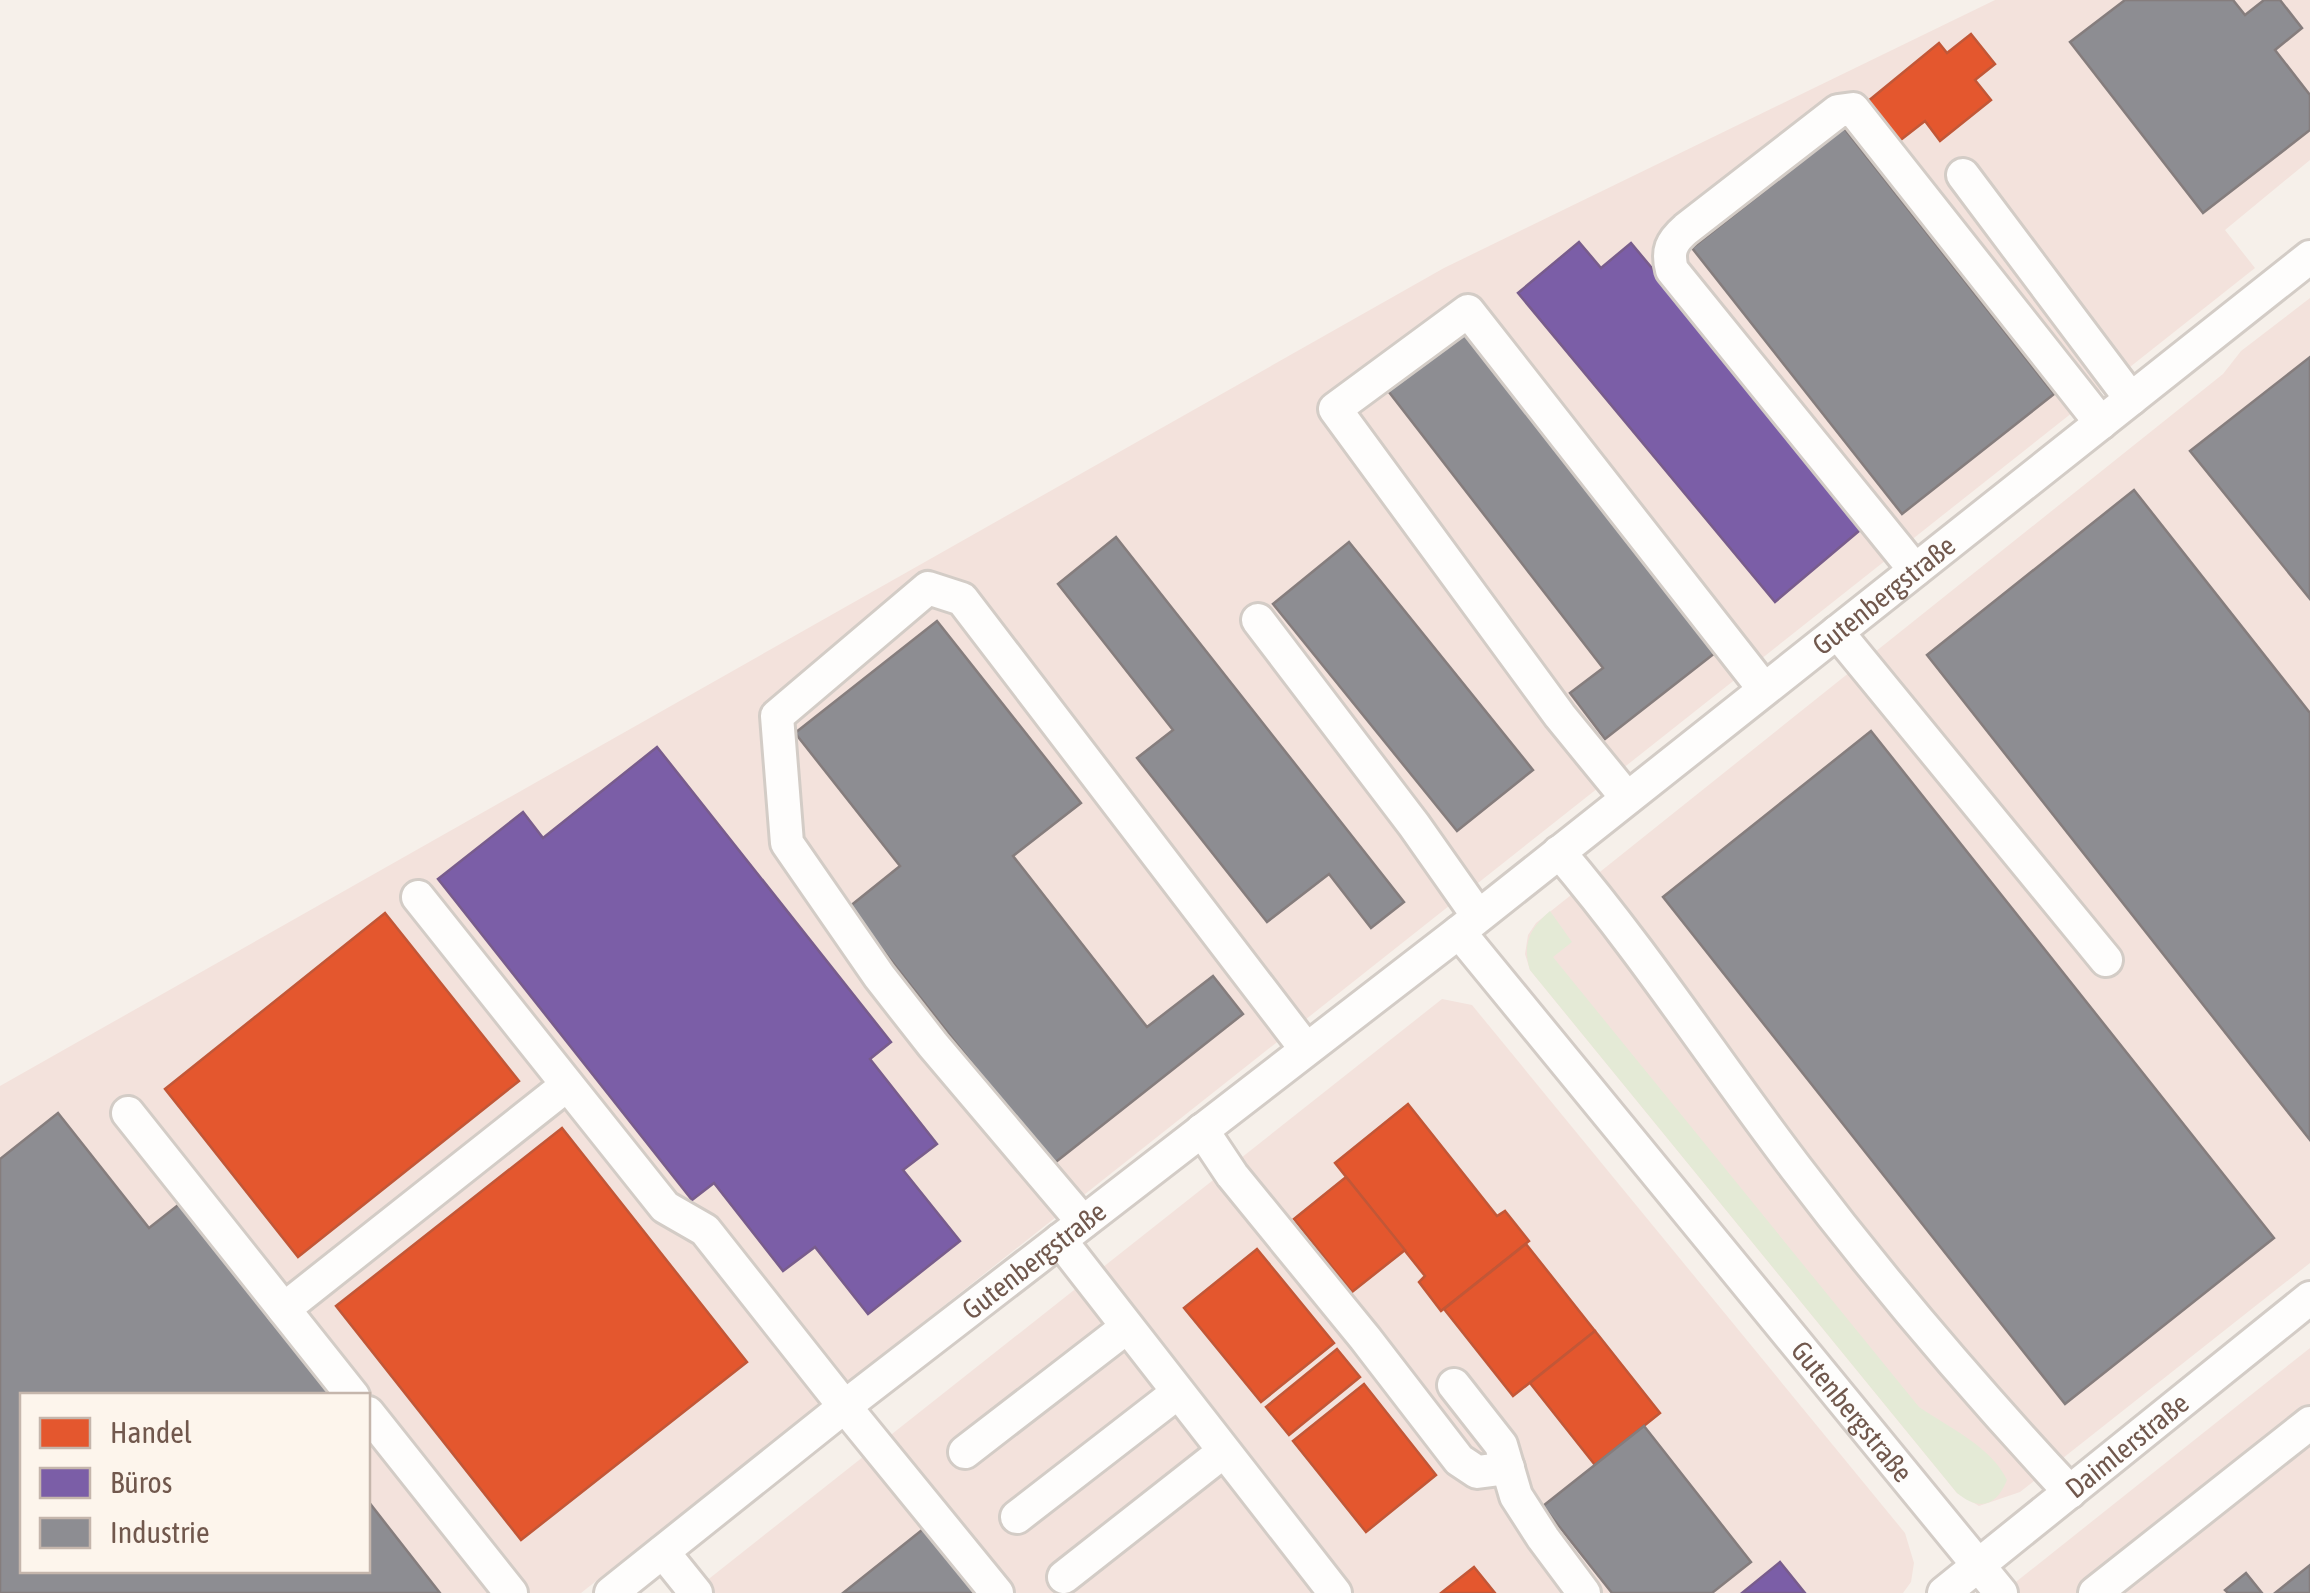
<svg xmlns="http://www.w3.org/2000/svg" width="2310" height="1593" viewBox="0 0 2310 1593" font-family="'Asap Condensed',sans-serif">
	<rect width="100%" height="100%" fill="#f6f0ea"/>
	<g fill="#f3e2dc" fill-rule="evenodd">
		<path d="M1995,0h315v160l-85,70 30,38 -1674,1325h-581v-507l1444,-818zM22,1396h346v174h-346z"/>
		<polygon points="2310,298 2310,1263 2020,1492 1979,1506 1957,1493 1530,970 1525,954 1528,935 1536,923 2223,374 2241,351"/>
		<polygon points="1442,999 1472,1005 1905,1533 1914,1563 1911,1582 1903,1593 691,1593"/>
		<polygon points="2310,1348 2310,1593 2002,1593"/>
	</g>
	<path fill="#e4ead6" d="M1550,911l22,31 -19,15 366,450c29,20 73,40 88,73 -11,27 -28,31 -50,13l-427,-523c-8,-26 0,-42 20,-59z"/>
	<g fill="#e4572e" stroke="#c25737" stroke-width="2.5">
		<polygon points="1971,34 1995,64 1975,80 1991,100 1940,141 1925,121 1898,142 1867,102 1939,43 1947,53"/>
		<polygon points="385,913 519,1081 298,1257 165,1089"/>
		<polygon points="1408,1104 1497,1216 1505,1211 1529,1241 1441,1311 1419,1282 1425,1276 1335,1163"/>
		<polygon points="562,1128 747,1362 521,1540 336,1306"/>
		<polygon points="1346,1177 1405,1250 1352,1292 1294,1219"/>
		<polygon points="1526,1244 1595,1331 1513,1396 1444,1309"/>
		<polygon points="1257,1249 1334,1343 1261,1402 1184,1308"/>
		<polygon points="1595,1331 1660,1413 1595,1465 1530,1383"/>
		<polygon points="1337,1349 1360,1377 1289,1435 1266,1407"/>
		<polygon points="1364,1384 1436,1475 1366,1532 1293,1441"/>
		<polygon points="1474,1567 1495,1593 1441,1593"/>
	</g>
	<g fill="#7b5ea7" stroke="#785c8c" stroke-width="2.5">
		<polygon points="1579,242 1601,268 1631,243 1866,525 1775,602 1518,293"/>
		<polygon points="657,747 891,1042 870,1059 937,1144 903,1170 960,1241 868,1314 815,1247 783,1271 714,1183 692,1200 438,879 523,812 543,838"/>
		<polygon points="1780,1562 1805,1593 1742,1593"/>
	</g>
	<g fill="#8d8d92" stroke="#857d7d" stroke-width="2.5">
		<polygon points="2125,0 2233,0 2245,15 2264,0 2280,0 2302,28 2275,50 2310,95 2310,130 2203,213 2070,42"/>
		<polygon points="1844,128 2054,394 1902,514 1692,248"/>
		<polygon points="1468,323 1720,649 1605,739 1570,693 1603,668 1385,387"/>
		<polygon points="2310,357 2310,599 2190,451"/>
		<polygon points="2134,490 2310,713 2310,1140 1927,655"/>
		<polygon points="1116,537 1404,902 1371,928 1329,874 1267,922 1137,758 1173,730 1058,584"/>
		<polygon points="1349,542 1533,770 1457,831 1273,604"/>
		<polygon points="937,621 1081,803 1013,856 1147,1027 1213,976 1243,1014 1052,1165 849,907 900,866 795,733"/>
		<polygon points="1871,731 2274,1238 2065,1404 1663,897"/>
		<polygon points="58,1113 149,1228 182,1202 336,1396 22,1396 22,1570 368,1570 368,1501 440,1593 0,1593 0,1159"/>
		<polygon points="1644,1426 1751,1562 1712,1593 1612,1593 1543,1506"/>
		<polygon points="927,1526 981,1593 843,1593"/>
		<polygon points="2310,1565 2310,1593 2275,1593"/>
		<polygon points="2246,1573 2262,1593 2228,1593 2225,1590"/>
	</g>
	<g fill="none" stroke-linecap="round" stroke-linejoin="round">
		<defs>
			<g id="minor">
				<polyline points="1963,175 2131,399"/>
				<path d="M1915,570l-243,-300c-5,-19 -1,-28 14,-41l152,-118 15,-2 248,314"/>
				<polyline points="1258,620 1414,825 1478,916"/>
				<polyline points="1837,632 2106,960"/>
				<polyline points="1627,798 1560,716 1335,409 1468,311 1764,689"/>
				<path d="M1559,852c86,101 157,211 237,316 85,112 178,221 274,324"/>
				<polyline points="418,897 665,1207 705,1230 837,1397 997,1593"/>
				<path id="s1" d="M1459,932l851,-675"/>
				<polyline points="128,1113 353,1396"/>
				<polyline points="1202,1130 1232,1175 1365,1338 1459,1460 1477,1472 1508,1468"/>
				<polyline points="1083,1222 933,1045 879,976 787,843 777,716 928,588 962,599 1306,1049"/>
				<polyline points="1060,1240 1335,1593"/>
				<polyline points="284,1309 567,1085"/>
				<polyline points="1454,1385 1501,1445 1516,1496 1543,1538 1584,1593"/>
				<polyline points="368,1413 511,1593"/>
				<polyline points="965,1452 1127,1327"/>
				<polyline points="1017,1517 1177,1393"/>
				<polyline points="663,1552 696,1593"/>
				<polyline points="1064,1577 1223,1452"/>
				<path id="s2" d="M611,1593l233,-186 615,-475 542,661"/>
				<path id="s3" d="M1944,1593l366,-295"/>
				<polyline points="2095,1593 2310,1423"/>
			</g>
		</defs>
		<use href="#minor" stroke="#d3ccc6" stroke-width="38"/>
		<use href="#minor" stroke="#fefdfc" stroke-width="32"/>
	</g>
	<g text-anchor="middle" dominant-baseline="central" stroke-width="10" stroke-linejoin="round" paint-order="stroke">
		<g font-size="28" fill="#71584d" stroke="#fdf5ec">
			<text stroke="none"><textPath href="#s1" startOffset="542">Gutenbergstraße</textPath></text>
			<text stroke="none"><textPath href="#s2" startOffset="538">Gutenbergstraße</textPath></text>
			<text stroke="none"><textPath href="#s2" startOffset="1695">Gutenbergstraße</textPath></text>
			<text stroke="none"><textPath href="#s3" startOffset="235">Daimlerstraße</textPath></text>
		</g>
	</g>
	<rect x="20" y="1393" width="350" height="180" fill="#fdf5ec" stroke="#c5b6ac" stroke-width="2.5"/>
	<rect x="40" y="1418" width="50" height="30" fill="#e4572e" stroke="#c5b6ac" stroke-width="2.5"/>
	<text x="110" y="1443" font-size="30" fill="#71584d">Handel</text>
	<rect x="40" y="1468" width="50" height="30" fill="#7b5ea7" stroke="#c5b6ac" stroke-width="2.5"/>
	<text x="110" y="1493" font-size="30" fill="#71584d">Büros</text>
	<rect x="40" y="1518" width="50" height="30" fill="#8d8d92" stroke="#c5b6ac" stroke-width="2.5"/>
	<text x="110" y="1543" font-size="30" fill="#71584d">Industrie</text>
</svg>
